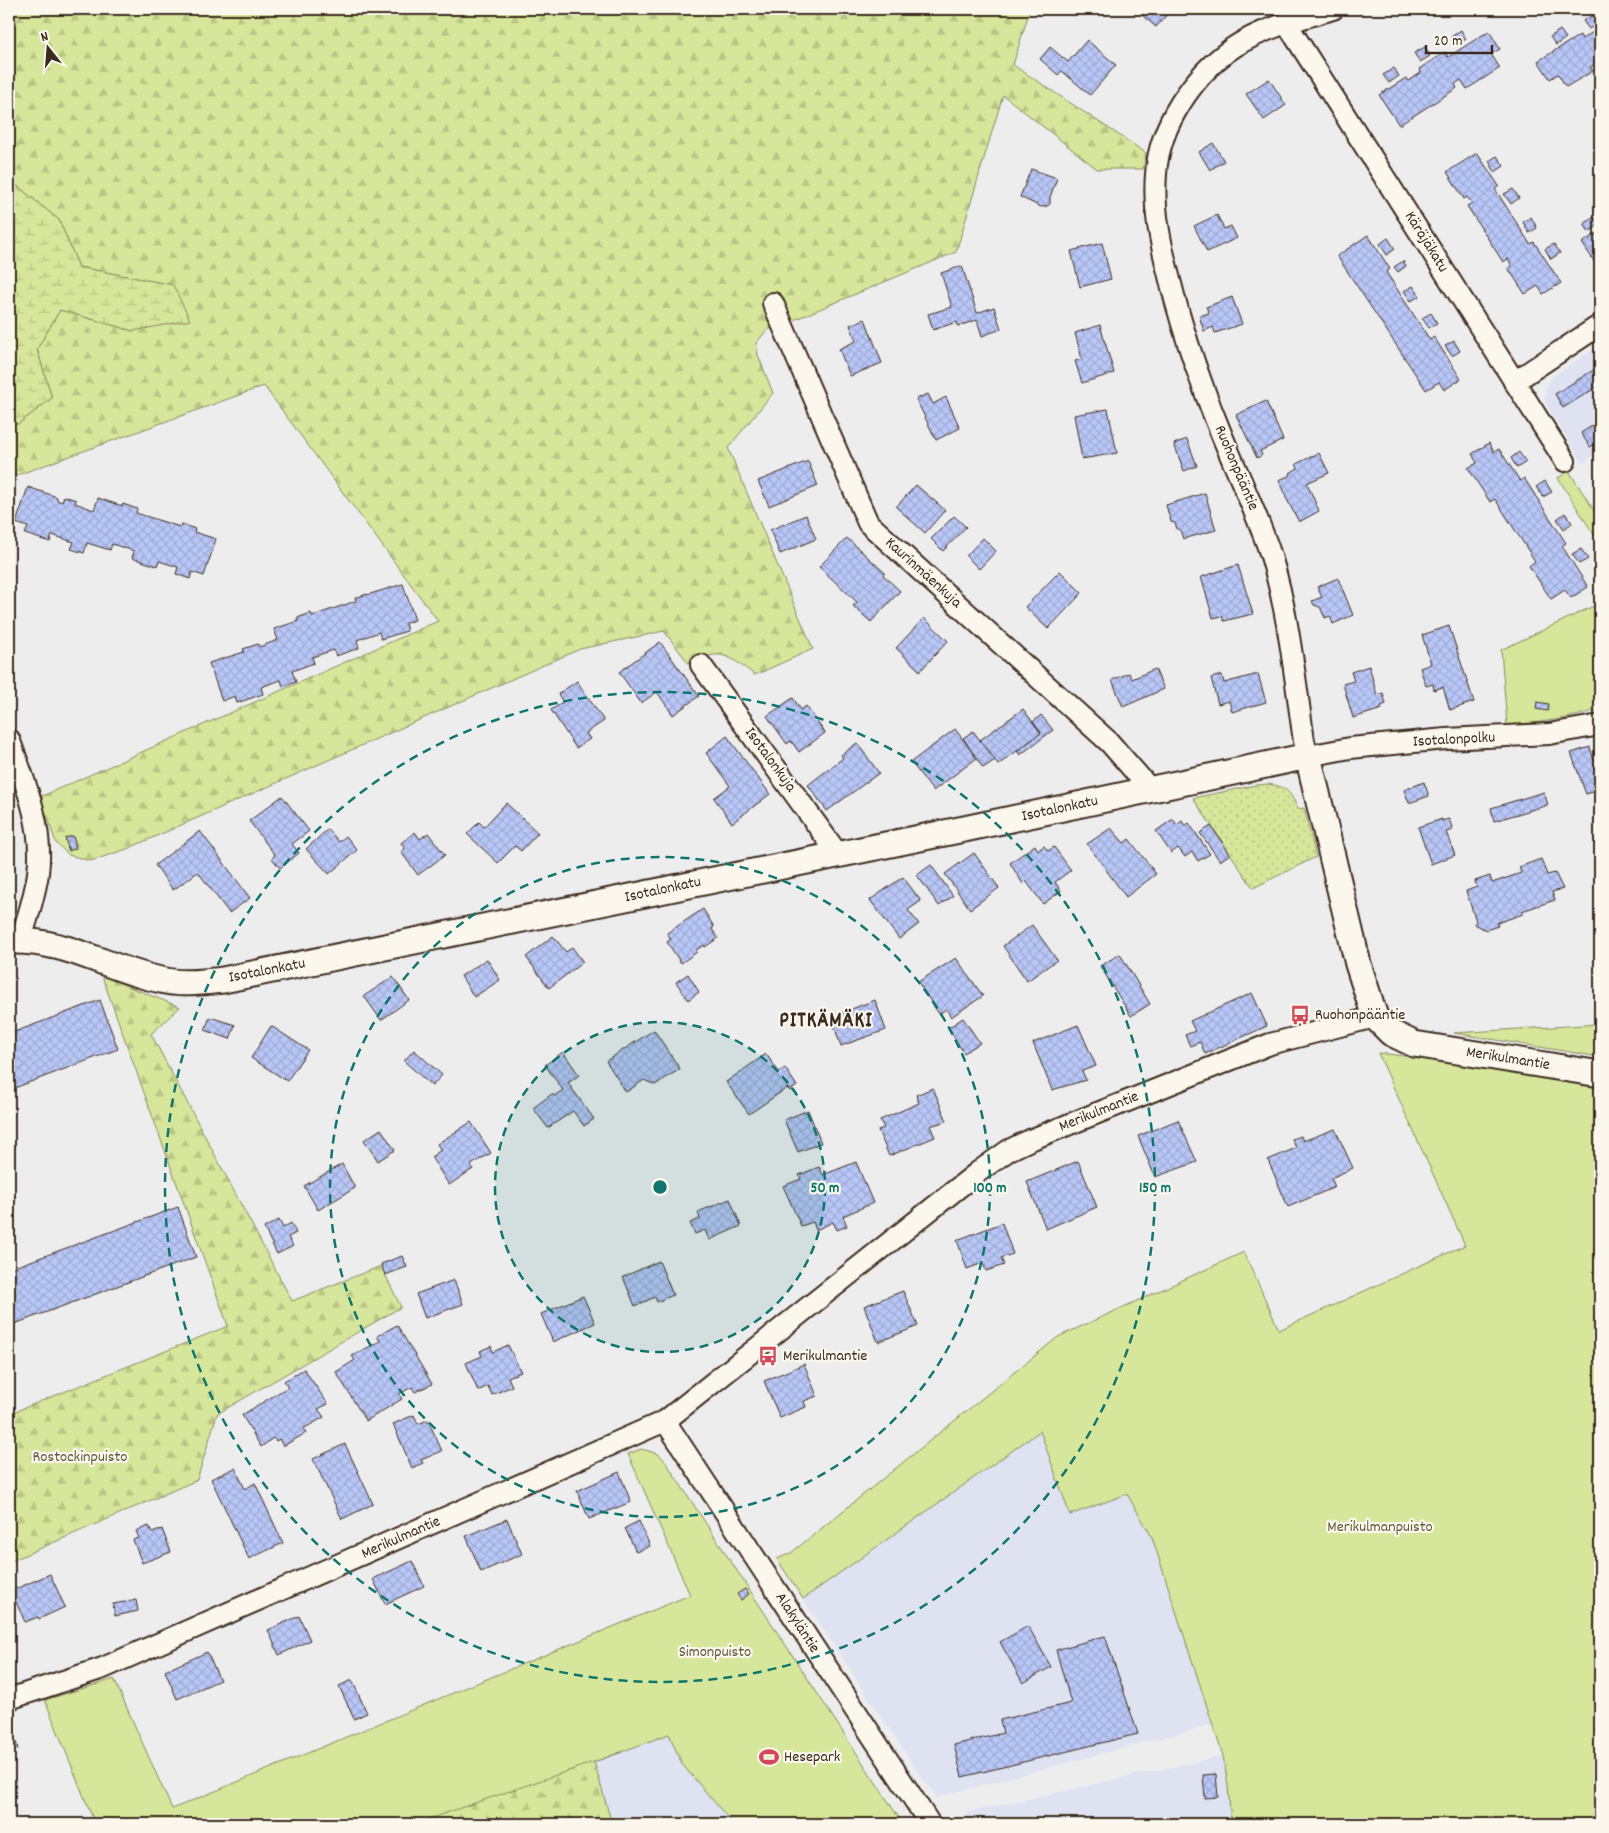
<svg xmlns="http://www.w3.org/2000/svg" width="1609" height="1833" viewBox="0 0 1609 1833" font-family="Dekko,sans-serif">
	<defs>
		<pattern id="grass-dots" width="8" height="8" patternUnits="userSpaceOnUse" patternTransform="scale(1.25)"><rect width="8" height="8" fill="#d6e69a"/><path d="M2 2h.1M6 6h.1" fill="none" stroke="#b9c584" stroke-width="1.8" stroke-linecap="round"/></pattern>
		<pattern id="forest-firs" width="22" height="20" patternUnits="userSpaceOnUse" patternTransform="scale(1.25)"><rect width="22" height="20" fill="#d6e69a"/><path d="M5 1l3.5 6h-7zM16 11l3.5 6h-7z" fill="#b9c584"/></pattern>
		<pattern id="wetland-marsh" width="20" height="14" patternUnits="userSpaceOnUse" patternTransform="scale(1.25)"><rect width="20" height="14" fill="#d6e69a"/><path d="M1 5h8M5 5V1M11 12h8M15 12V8" fill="none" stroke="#b9c584"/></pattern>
		<pattern id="building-cross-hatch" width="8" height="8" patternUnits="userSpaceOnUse" patternTransform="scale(1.25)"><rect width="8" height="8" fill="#b8c7f7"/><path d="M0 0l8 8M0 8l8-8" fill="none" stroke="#9fabd3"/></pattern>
	</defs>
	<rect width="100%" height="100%" fill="#eeedee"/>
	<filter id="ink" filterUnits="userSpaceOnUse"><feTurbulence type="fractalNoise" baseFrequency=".02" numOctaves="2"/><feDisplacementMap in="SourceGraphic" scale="10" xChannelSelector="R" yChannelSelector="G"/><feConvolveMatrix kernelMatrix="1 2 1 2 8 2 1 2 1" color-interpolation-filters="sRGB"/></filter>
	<g filter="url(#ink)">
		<g fill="#dee2f1">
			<polygon points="1600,345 1600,451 1583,463 1549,410 1545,400 1545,390 1553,376"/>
			<polygon points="1040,1431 1070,1514 1127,1494 1152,1537 1214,1724 937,1797 914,1766 803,1599"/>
			<polygon points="669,1734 682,1764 733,1824 612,1824 594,1762"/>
			<polygon points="1223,1756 1228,1785 1231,1824 960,1824 964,1817 969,1812 978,1810"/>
		</g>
		<path fill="url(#grass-dots)" stroke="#88885c" d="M1268,784c20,3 22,8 30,25l6,-1 12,49 -63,31 -60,-90 63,-13z"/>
		<g fill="url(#forest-firs)" stroke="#88885c">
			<path d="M9,9h1021l-17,56 133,88 -3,16h-46l-94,-74 -47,157 -160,67 -29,11 -11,13 2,12 15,38 -45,55 85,201 -58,26c-27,-19 -34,-29 -65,-10l-26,-34 -84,18 -453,200 -36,12 -22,-6 -13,-12 -16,-46 398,-176 -174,-235 -255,92v-56l9,2 34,-26 -15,-49 23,-39 73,21 39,-46 -93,-18 -20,-47 -50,-41z"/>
			<polygon points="102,976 180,1007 151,1034 292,1301 381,1266 401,1307 217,1414 197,1480 9,1562 9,1414 228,1326"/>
			<polygon points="622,1752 594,1762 612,1824 426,1824 420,1809"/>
		</g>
		<polygon fill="url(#wetland-marsh)" stroke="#88885c" points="9,179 59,220 79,267 173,285 190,320 133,331 60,310 37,349 52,398 18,424 9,422"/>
		<g fill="#d6e69a" stroke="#88885c">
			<polygon points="1569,471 1600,520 1600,544 1558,478"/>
			<path d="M1600,603v106c-30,10 -61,14 -93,16l-6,-75z"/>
			<polygon points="1600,1024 1600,1057 1454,1033"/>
			<polygon points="1378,1053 1423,1058 1600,1088 1600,1824 1231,1824 1228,1785 1223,1756 1152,1537 1127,1494 1070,1515 1040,1431 803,1599 777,1559 791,1553 1058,1337 1244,1252 1279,1330 1465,1245"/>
			<polygon points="641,1449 659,1454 665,1461 903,1824 733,1824 682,1764 669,1734 594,1762 414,1824 95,1824 45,1700 114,1679 172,1809 690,1595 628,1454"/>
		</g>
		<g fill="url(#building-cross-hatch)" stroke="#3b2a1e">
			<polygon points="1135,9 1172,9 1156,27"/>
			<polygon points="1593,15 1598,23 1589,29 1583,21"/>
			<polygon points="1600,28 1600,68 1597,63 1590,67 1593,71 1566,87 1558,74 1550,79 1538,61 1580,35 1582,39"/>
			<polygon points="1461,30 1466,39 1456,45 1451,37"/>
			<polygon points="1560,30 1566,38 1556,45 1550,37"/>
			<polygon points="1489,31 1500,49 1491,54 1500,68 1467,89 1461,80 1455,84 1457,88 1399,125 1379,95 1406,78 1408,81 1421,73 1419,69 1445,52 1448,57"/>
			<polygon points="1087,40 1116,65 1090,95 1062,71 1058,75 1040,59 1050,47 1068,62"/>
			<polygon points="1425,47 1430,56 1420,62 1414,53"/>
			<polygon points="1394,68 1399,76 1389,83 1383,75"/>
			<polygon points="1269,79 1286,105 1264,120 1246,94"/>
			<polygon points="1213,143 1224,161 1210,170 1199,152"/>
			<polygon points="1477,153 1499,186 1495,189 1530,244 1534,242 1561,283 1543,294 1538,286 1525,294 1508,268 1512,266 1508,259 1503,262 1467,206 1472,203 1467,197 1464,199 1447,172"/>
			<polygon points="1497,156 1504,166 1495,172 1489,161"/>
			<polygon points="1031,169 1057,178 1050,197 1050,204 1047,206 1041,207 1020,197"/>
			<polygon points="1513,189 1519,198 1511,204 1504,194"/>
			<polygon points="1217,215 1224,229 1231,226 1237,238 1207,252 1194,226"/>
			<polygon points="1531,217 1537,228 1529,233 1523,222"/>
			<polygon points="1594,217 1599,225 1589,232 1584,224"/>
			<polygon points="1600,231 1600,270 1582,243"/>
			<polygon points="1368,235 1390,269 1386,272 1430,340 1434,337 1461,379 1444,390 1439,382 1426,390 1337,256"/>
			<polygon points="1388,238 1395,249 1387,255 1380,244"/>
			<polygon points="1102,243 1111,279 1080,287 1071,251"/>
			<polygon points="1554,244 1560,253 1551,259 1545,249"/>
			<polygon points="1403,261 1406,266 1398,272 1394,267"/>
			<polygon points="962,266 977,313 994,307 1001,329 982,336 977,320 958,326 957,322 933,330 928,314 952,307 941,273"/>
			<polygon points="1413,286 1420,296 1411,301 1404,291"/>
			<polygon points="1232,297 1242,324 1215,333 1213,327 1204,331 1199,316 1209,313 1206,307"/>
			<polygon points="1431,313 1437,323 1429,328 1422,318"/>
			<polygon points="865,319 882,363 850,376 839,349 856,341 850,325"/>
			<polygon points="1100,325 1114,373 1082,383 1075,361 1082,359 1075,333"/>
			<polygon points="1454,341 1460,351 1452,356 1445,346"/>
			<polygon points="1600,366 1600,385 1563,408 1555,394"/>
			<polygon points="928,394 933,404 946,397 960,428 936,440 916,399"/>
			<polygon points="1266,401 1283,440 1260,451 1262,455 1257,458 1236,415"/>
			<polygon points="1108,409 1117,453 1082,459 1074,415"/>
			<polygon points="1600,421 1600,440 1590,447 1581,433"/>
			<polygon points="1187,439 1197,466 1184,471 1174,444"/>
			<polygon points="1489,443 1494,452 1499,449 1520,481 1524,478 1566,543 1562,546 1588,587 1571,598 1565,590 1551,599 1529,566 1535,561 1495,499 1490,502 1468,468 1477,463 1472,454"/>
			<polygon points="1519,452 1526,462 1517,468 1511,458"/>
			<polygon points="1319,453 1329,473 1307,483 1319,511 1299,522 1285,496 1286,495 1279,480 1291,475 1290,473 1298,468 1296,464"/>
			<polygon points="808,461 818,486 769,506 758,481"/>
			<polygon points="1545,481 1552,492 1543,497 1536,487"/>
			<polygon points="916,485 945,510 925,533 896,507"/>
			<polygon points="28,487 57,497 57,500 62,502 64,496 76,500 75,503 94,510 98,498 122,506 123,504 137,509 136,513 180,527 181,524 195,529 194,532 216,539 204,576 192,572 190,579 176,574 178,567 159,561 157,566 132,558 134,551 112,544 110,550 87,543 84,553 71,549 74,542 52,535 50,542 25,534 28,527 16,523"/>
			<polygon points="1205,493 1216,530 1183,539 1180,530 1177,529 1175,523 1171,522 1166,505"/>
			<polygon points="1565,513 1572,523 1564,529 1557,519"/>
			<polygon points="806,515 816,539 780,554 770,530"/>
			<polygon points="954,516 966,527 943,551 931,539"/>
			<polygon points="847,538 885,573 883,575 900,591 871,622 853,606 857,602 819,567"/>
			<polygon points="983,538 996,551 979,569 966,556"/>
			<polygon points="1581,549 1588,559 1579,564 1572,554"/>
			<polygon points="1238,565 1253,614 1224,621 1222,616 1213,618 1201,577"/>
			<polygon points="1060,571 1082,593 1048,629 1025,607"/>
			<polygon points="1338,578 1353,615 1333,624 1330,616 1325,618 1320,607 1314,605 1312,601 1322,597 1317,587"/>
			<polygon points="403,584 415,620 405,623 407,631 381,639 379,632 357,640 359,648 336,656 334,650 312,657 314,663 292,671 296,682 283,687 281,680 261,687 263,694 237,703 235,696 222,701 209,663 244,652 243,649 258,644 259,647 278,640 274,629 298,621 297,618 311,613 312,616 356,601 355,598 367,594 367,595"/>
			<polygon points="924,618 948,641 920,671 896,648"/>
			<polygon points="1449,626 1474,702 1450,710 1443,687 1434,690 1433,684 1426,686 1420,668 1431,664 1422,635"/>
			<polygon points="660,642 699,696 673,715 657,692 641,703 619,672"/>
			<polygon points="1369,666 1377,695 1383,693 1386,704 1381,706 1382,709 1353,718 1343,684 1354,681 1351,672"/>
			<polygon points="1155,669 1164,689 1123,707 1112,680 1129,673 1132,679"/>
			<polygon points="1258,674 1266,702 1232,712 1229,701 1218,704 1211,678 1222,675 1224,683"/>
			<polygon points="577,681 604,721 586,733 590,739 576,748 551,710 563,702 558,694"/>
			<polygon points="793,698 801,710 806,706 825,733 799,752 791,741 787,744 767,716"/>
			<polygon points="1537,702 1549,704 1548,711 1536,709"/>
			<polygon points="1023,709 1041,733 998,765 980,740"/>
			<polygon points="1041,715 1053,730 1020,755 1017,751 1041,733 1033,722"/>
			<polygon points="955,729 977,758 933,791 911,762"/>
			<polygon points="973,731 995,760 983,768 963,738"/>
			<polygon points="727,736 770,794 732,823 714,798 730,786 706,753"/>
			<polygon points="857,743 879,773 827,811 808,785 843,758 841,755"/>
			<polygon points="1590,747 1594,761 1600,759 1600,790 1586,794 1571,753"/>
			<polygon points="1424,782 1429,796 1409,803 1404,790"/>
			<polygon points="1544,792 1548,805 1494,821 1491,808"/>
			<polygon points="282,796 309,831 292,844 299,853 280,868 272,858 275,855 249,821"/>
			<polygon points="506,803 538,833 521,851 515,846 498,863 467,834 479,822 484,827"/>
			<polygon points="1173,819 1177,825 1182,821 1185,826 1189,823 1210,854 1198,861 1192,852 1185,857 1178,848 1171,853 1156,831"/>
			<polygon points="1442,819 1442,821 1449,819 1453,830 1446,832 1455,855 1431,864 1418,827"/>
			<polygon points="1211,826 1230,854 1220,861 1200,833"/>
			<polygon points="1111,828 1124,843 1129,839 1156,874 1126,897 1087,844"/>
			<polygon points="328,829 339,842 346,836 357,850 329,874 306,849"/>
			<polygon points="200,831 250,898 229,913 198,872 173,890 155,865"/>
			<polygon points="415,832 420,839 428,833 445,855 418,875 401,852 405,849 401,843"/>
			<polygon points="73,836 76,848 69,851 65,838"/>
			<polygon points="1035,845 1038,850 1044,846 1048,851 1054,847 1071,870 1055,882 1061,891 1043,904 1026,881 1023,884 1010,863"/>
			<polygon points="974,853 999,888 970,909 945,874"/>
			<polygon points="1541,859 1547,875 1555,873 1563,889 1552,892 1555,900 1522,911 1523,914 1497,923 1498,926 1486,930 1474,924 1476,921 1466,891 1477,887 1475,881 1490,876 1492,883 1521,873 1519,867"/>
			<polygon points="931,865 953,896 939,906 917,875"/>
			<polygon points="903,877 921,901 908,910 919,924 899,939 870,900"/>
			<polygon points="703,909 714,927 712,929 718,938 705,947 704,945 696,950 697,952 681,963 667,942 671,939 667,933"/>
			<polygon points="1032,925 1057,960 1027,981 1003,946"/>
			<polygon points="553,936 566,952 572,947 583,962 549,988 526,957"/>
			<polygon points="1120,954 1150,1004 1131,1016 1100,966"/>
			<polygon points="956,958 983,996 951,1017 946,1009 939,1014 918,982"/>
			<polygon points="487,959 500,980 474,997 461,976"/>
			<polygon points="688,974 699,992 688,1000 676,982"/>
			<polygon points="393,977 409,1000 381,1020 364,996"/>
			<polygon points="1252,993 1267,1026 1205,1054 1200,1042 1190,1046 1185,1035 1195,1031 1190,1021"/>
			<polygon points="100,1000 118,1049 9,1090 9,1034"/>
			<polygon points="875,1000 886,1030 841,1046 831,1017"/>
			<polygon points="210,1017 235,1025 230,1039 205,1030"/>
			<polygon points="963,1018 980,1043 964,1053 948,1028"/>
			<polygon points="1078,1025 1096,1066 1082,1071 1086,1080 1052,1090 1033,1043"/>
			<polygon points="271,1026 308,1050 287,1081 251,1058"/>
			<polygon points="654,1030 680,1069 655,1085 644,1080 626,1092 606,1061"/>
			<polygon points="414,1050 442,1075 432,1086 404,1061"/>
			<polygon points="563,1052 579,1075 568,1083 594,1119 584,1126 573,1111 548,1128 533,1108 552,1094 554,1096 563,1090 545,1065"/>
			<polygon points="766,1054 779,1072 785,1068 797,1086 790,1091 787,1088 749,1114 726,1082"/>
			<polygon points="933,1088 947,1121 930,1126 935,1137 889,1156 878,1130 884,1128 880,1120 919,1103 916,1095"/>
			<polygon points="808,1110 821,1143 798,1152 784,1120"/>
			<polygon points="1178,1120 1197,1162 1155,1177 1138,1136"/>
			<polygon points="471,1122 491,1153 471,1165 473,1169 449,1185 431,1157 441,1150 437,1144"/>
			<polygon points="381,1129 395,1150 378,1161 364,1140"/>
			<polygon points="1335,1129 1353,1168 1331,1178 1335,1187 1288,1207 1268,1160 1296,1148 1292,1139 1301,1136 1303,1141"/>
			<polygon points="1078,1161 1097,1207 1046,1229 1027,1182"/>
			<polygon points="856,1162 873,1203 843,1216 847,1226 837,1230 833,1222 816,1230 813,1222 801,1226 783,1186 801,1179 799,1175 819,1167 823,1175"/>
			<polygon points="342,1164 355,1188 318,1210 304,1186"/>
			<polygon points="730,1199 741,1226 709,1240 705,1230 695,1234 690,1223 700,1219 698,1212"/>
			<polygon points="178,1207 196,1257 9,1326 9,1269"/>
			<polygon points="279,1220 283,1228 291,1223 296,1233 288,1237 293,1246 277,1254 264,1228"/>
			<polygon points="1002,1223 1013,1254 1001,1258 1004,1265 986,1271 983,1263 967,1269 957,1240"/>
			<polygon points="402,1256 407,1267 385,1275 381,1264"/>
			<polygon points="659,1261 673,1295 657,1302 655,1297 635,1306 623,1277"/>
			<polygon points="454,1280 463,1304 425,1318 416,1294"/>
			<polygon points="903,1291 918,1326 878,1342 864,1306"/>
			<polygon points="583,1296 595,1323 553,1342 541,1314"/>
			<polygon points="397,1325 432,1384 415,1392 412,1387 399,1394 402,1399 366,1421 336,1372 355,1360 352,1356 380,1341 377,1336"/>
			<polygon points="508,1345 521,1372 508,1377 512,1386 492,1395 488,1386 478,1391 466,1363 482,1356 480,1351 491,1346 493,1352"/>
			<polygon points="804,1364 817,1396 804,1401 806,1407 780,1418 764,1381"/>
			<polygon points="304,1369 328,1404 318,1409 324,1417 303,1429 306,1433 283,1446 279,1439 276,1441 273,1438 261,1447 242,1415 288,1387 284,1381"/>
			<polygon points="414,1415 418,1424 428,1420 442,1451 421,1460 423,1463 412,1468 393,1424"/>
			<polygon points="345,1444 373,1504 342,1519 313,1459"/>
			<polygon points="235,1468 245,1489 255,1483 283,1543 249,1559 211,1479"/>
			<polygon points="619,1472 631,1502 589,1519 577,1491"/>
			<polygon points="507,1519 522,1554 481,1572 466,1536"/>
			<polygon points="639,1521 650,1546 636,1552 625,1528"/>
			<polygon points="149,1526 152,1533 162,1529 171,1552 142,1563 133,1540 139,1538 136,1531"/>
			<polygon points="412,1561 424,1586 385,1604 373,1579"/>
			<polygon points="50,1574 65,1607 39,1619 38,1617 25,1622 11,1591"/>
			<polygon points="745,1589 749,1594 741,1600 737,1594"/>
			<polygon points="136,1600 138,1611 115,1616 113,1604"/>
			<polygon points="299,1616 310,1640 279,1655 268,1630"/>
			<polygon points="1028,1626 1051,1667 1023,1683 1000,1642"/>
			<polygon points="1105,1636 1138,1734 962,1777 954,1745 1003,1733 1000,1720 1071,1703 1056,1650"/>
			<polygon points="207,1652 220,1680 177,1699 165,1671"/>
			<polygon points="352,1680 367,1713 354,1719 339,1686"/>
			<polygon points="9,1721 10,1721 18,1749 9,1752"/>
			<polygon points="1216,1774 1218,1797 1205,1798 1203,1775"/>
		</g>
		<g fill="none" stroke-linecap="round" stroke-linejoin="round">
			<defs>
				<g id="minor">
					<path d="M1333,9c-33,10 -70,19 -99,38 -40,27 -75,78 -78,127 -3,37 5,71 14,106 15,61 36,119 61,177 14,33 29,65 40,99 18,59 24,124 33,185l4,15 42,-8 96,-9 103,-5 51,-9"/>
					<polyline points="1287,24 1565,461"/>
					<polyline points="773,303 868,523 1109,742 1151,790"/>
					<polyline points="1514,382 1600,325"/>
					<polyline points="701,665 838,854"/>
					<path d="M9,739c16,43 35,87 29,134 -3,23 -11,45 -17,67"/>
					<polyline points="665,1421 930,1824"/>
					<polyline points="9,1699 103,1668 665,1421 978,1172 1009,1150 1030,1140 1270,1044 1375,1017"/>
				</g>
				<path id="tertiary" d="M9,941c58,-2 98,28 152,39 20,5 42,2 62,0l746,-152 339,-72 50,208 17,53 16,16 23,11 186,30"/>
			</defs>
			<use href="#minor" stroke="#3b2a1e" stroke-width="24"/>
			<use href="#tertiary" stroke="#3b2a1e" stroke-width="29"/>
			<use href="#minor" stroke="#fbf7ec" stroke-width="20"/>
			<use href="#tertiary" stroke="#fbf7ec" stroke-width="25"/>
		</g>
	</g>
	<circle cx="660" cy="1187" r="165" fill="#0f766e" fill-opacity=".12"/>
	<g fill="none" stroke="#0f766e" stroke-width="2.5" stroke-dasharray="9 6">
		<circle cx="660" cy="1187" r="165"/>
		<circle cx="660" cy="1187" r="330"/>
		<circle cx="660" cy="1187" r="495"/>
	</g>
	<defs>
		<symbol id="bus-bare" viewBox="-9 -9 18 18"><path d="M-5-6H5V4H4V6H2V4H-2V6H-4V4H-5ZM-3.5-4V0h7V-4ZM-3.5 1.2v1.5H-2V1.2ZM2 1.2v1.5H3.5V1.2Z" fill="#d1495b" stroke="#fbf7ec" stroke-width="2.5" paint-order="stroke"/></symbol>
		<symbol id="stadium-bare" viewBox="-9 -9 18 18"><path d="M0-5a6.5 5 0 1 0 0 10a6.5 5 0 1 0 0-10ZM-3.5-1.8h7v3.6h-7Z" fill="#d1495b" stroke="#fbf7ec" stroke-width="2.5" paint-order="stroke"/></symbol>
	</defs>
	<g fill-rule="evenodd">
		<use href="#bus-bare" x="1286" y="1001" width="28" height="28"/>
		<use href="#bus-bare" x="754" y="1342" width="28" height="28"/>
		<use href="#stadium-bare" x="755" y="1743" width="28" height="28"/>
	</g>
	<g text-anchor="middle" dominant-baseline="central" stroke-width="4.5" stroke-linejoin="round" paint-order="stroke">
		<g font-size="16" fill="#3b2a1e" stroke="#fbf7ec">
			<text transform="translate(1426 242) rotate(58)">Käräjäkatu</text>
			<text transform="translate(1236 468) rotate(67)">Ruohonpääntie</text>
			<text transform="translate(923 573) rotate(42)">Kaurinmäenkuja</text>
			<text transform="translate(1454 740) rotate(-3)">Isotalonpolku</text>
			<text transform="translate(770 760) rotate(54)">Isotalonkuja</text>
			<text transform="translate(1060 809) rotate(-12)">Isotalonkatu</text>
			<text transform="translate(663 890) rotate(-12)">Isotalonkatu</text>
			<text transform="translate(267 971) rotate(-11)">Isotalonkatu</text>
			<text transform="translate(1508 1059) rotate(9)">Merikulmantie</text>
			<text transform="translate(1099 1112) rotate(-22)">Merikulmantie</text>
			<text transform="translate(401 1538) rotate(-24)">Merikulmantie</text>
			<text transform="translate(797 1623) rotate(57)">Alakyläntie</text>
		</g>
		<g font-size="16" fill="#3b2a1e" stroke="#fbf7ec" text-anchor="start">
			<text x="1315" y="1015">Ruohonpääntie</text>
			<text x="783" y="1356">Merikulmantie</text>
			<text x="784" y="1757">Hesepark</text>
		</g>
		<g font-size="16" fill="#62593d" stroke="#fbf7ec">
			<text x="80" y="1457">Rostockinpuisto</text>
			<text x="1380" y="1527">Merikulmanpuisto</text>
			<text x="715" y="1652">Simonpuisto</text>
		</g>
		<g font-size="21" font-weight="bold" letter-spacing="1" fill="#3b2a1e" stroke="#fbf7ec">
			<text x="826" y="1022">PITKÄMÄKI</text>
		</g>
	</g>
	<circle cx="660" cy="1187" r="8" fill="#0f766e" stroke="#fbf7ec" stroke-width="2.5"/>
	<g font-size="15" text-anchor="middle" font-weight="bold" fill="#0f766e" stroke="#fbf7ec" stroke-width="4.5" stroke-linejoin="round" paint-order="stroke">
		<text x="825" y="1192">50 m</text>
		<text x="990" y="1192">100 m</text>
		<text x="1155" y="1192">150 m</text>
	</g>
	<rect width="1609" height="1833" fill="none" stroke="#fbf7ec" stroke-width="30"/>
	<rect x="15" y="15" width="1579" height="1803" fill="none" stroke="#3b2a1e" stroke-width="2" filter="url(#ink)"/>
	<g transform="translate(48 48) rotate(343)" stroke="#fbf7ec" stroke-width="4" paint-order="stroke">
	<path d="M0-4L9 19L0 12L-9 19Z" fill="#3b2a1e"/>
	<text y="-8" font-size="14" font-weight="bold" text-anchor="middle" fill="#3b2a1e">N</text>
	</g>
	<path d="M1426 45v8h66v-8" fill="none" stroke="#3b2a1e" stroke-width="2.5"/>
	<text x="1434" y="45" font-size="15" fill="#3b2a1e" stroke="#fbf7ec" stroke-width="4" paint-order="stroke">20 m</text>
</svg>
